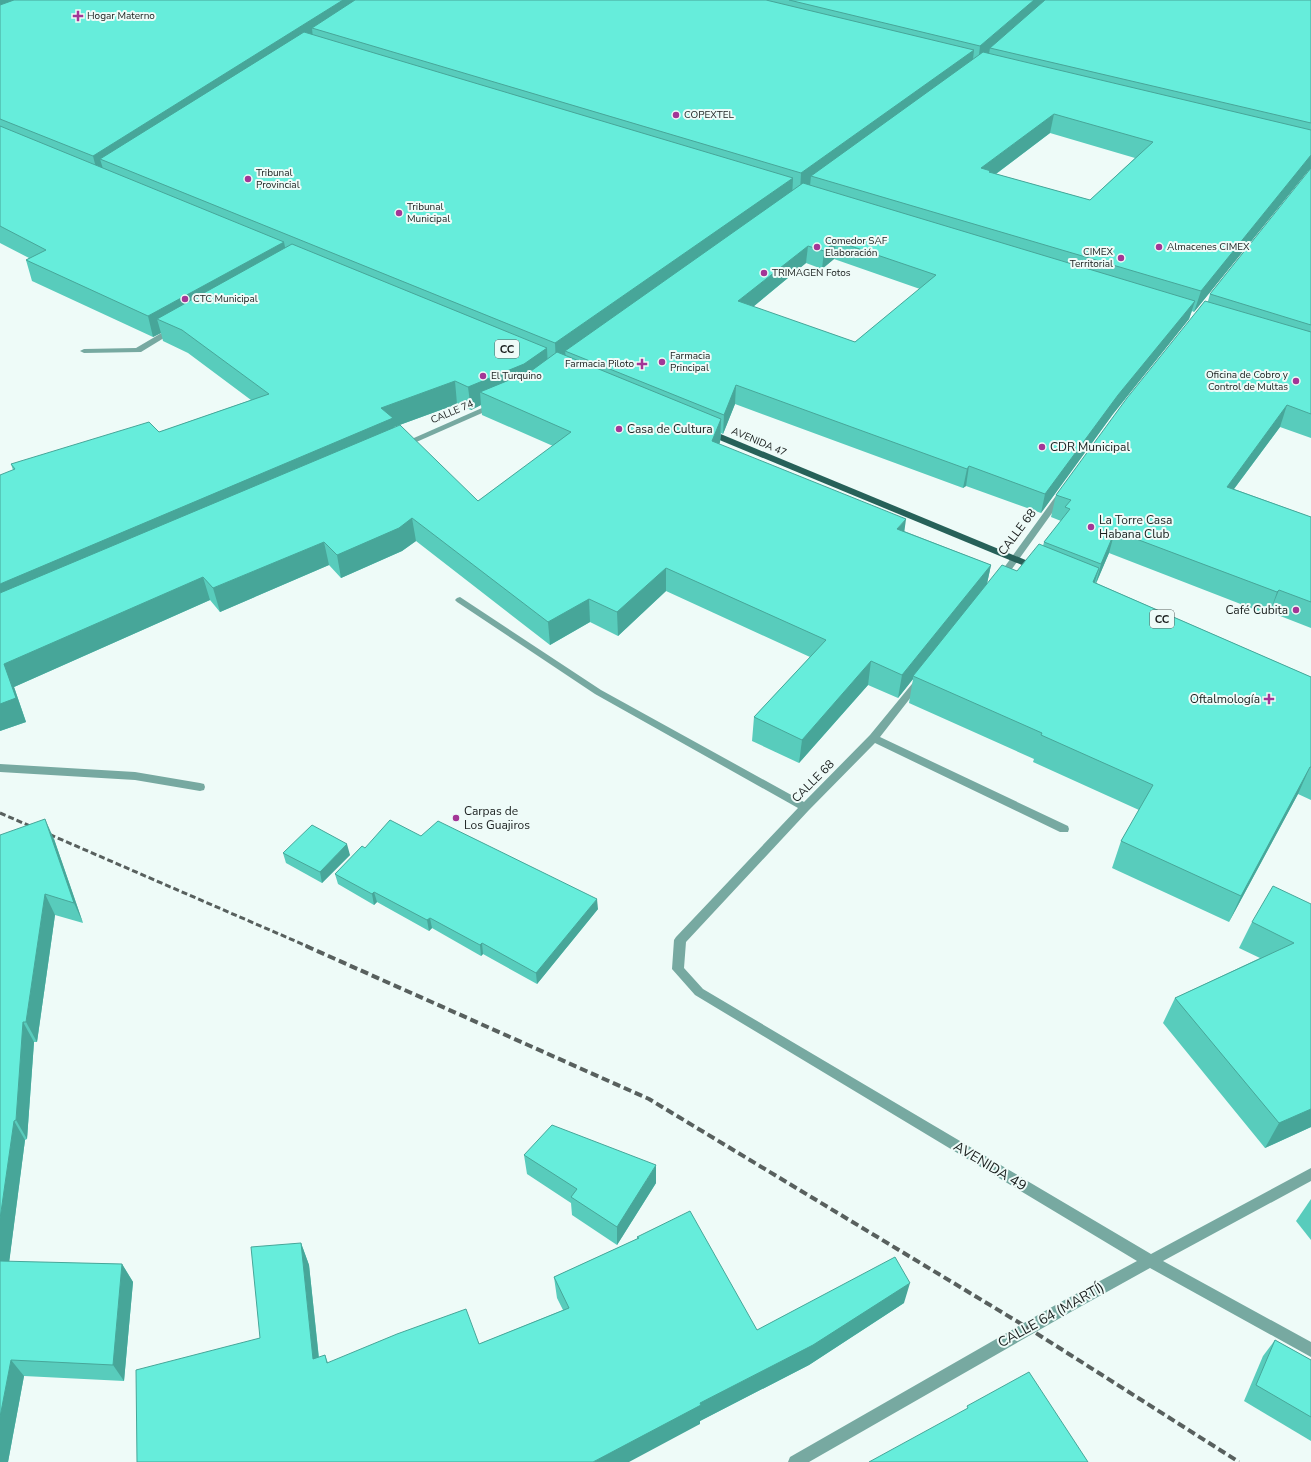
<svg xmlns="http://www.w3.org/2000/svg" width="1311" height="1462" viewBox="0 0 1311 1462" font-family="'Nunito Sans',sans-serif">
	<rect width="100%" height="100%" fill="#eefbf8"/>
	<g fill="none" stroke-linecap="round" stroke-linejoin="round">
		<g fill="#77a9a1" fill-rule="evenodd">
			<polygon points="170,328 176,328 177,330 141,352 84,353 80,351 84,349 136,348"/>
			<polygon points="491,404 497,404 498,406 405,447 402,447 398,445"/>
			<polygon points="1061,492 1065,495 1004,580 998,580 996,578 998,576 1058,493"/>
			<polygon points="460,597 601,690 804,802 870,735 916,679 922,679 924,681 922,683 880,737 1068,826 1069,829 1068,832 1060,832 875,743 809,810 686,942 684,968 703,989 1151,1254 1311,1168 1311,1181 1163,1261 1311,1342 1311,1357 1150,1268 1069,1313 809,1462 788,1462 790,1457 1059,1303 1137,1261 695,995 672,969 674,940 676,937 798,808 595,694 457,602 455,600 457,598"/>
			<polygon points="0,764 135,772 200,783 204,784 205,787 204,790 200,791 135,780 0,772"/>
		</g>
		<polygon fill="#276159" fill-rule="evenodd" points="705,430 711,430 1040,566 1041,568 1037,571 1034,570 705,434"/>
		<polyline stroke="#58605e" stroke-width="3" stroke-dasharray="6 3" stroke-linecap="butt" points="0,813 309,947"/>
		<polyline stroke="#58605e" stroke-width="4" stroke-dasharray="8 4" stroke-linecap="butt" points="306,946 649,1099 1028,1328 1239,1462"/>
	</g>
	<g fill="#58ccbc" fill-rule="evenodd">
		<path d="M0,0h1311v438l-31,-11 -46,62 77,28v111l-41,-16 -1,3 -160,-62 -13,30 215,94v123l-13,-6 -69,128 -117,-54 9,-27 18,-31 -106,-48 1,-3 -125,-56 4,-24 -15,19 -30,-13 -69,78 -47,-22 2,-24 56,-60 -144,-66 -48,45 -28,-14 -40,23 -134,-104 -14,10 -61,27 -12,-13 -109,47 -10,-12 -196,87 12,35 -26,9 13,-261 -2,-6 148,-32 92,-32 -63,-47 -25,-12 -2,-8 -8,4 -121,-56 -6,-21 3,-2 -29,-15zM1050,133l85,25 -45,42 -94,-26zM1308,171h1l-99,123 -2,7 -152,194 -5,22 10,4 -17,21 -1,4 -26,25 -30,13 4,-19 -87,-34 -185,-87 1,-2 1,-9 2,1 12,-30 228,84 3,-2 75,27 72,-99 76,-95 3,-8 2,1zM834,259l86,30 -65,53 -102,-35 53,-44 16,6zM457,404l14,6 10,-5 1,10 71,31 -75,55 -84,-73v-1z"/>
		<polygon points="0,835 54,839 83,923 55,915 37,1042 34,1042 27,1139 25,1140 9,1262 122,1264 133,1282 124,1381 24,1376 8,1462 0,1462"/>
		<polygon points="421,836 598,909 537,984 483,954 481,956 432,928 429,931 377,902 374,905 338,884 335,874 365,848"/>
		<polygon points="283,853 350,855 322,883 286,863"/>
		<polygon points="1311,904 1311,1127 1265,1148 1163,1023 1175,998 1260,958 1239,948 1252,922"/>
		<polygon points="524,1155 656,1183 617,1245 572,1215 571,1203 527,1174"/>
		<polygon points="1311,1199 1311,1240 1296,1221"/>
		<polygon points="637,1237 757,1330 904,1303 809,1365 700,1421 700,1424 137,1462 260,1338 301,1243 309,1265 319,1358 325,1355 328,1363 479,1344 563,1310 557,1298 554,1277 637,1239"/>
		<polygon points="1275,1340 1311,1360 1311,1441 1244,1401 1263,1356"/>
	</g>
	<g fill="#47a699">
		<polygon points="0,0 52,0 0,18"/>
		<polygon points="343,0 374,0 312,28 313,39 100,159 104,172 98,176 93,156"/>
		<polygon points="1034,0 1052,0 990,48 989,54 978,64 980,46"/>
		<polygon points="974,50 972,69 811,176 810,186 800,193 801,173"/>
		<polygon points="1054,114 1050,133 989,179 981,168"/>
		<polygon points="1311,155 1311,170 1308,171 1194,312 1201,291"/>
		<polygon points="793,178 792,199 565,351 566,358 556,365 555,343"/>
		<polygon points="836,241 834,259 822,269 824,251"/>
		<polygon points="284,242 288,262 157,319 161,333 153,337 148,316"/>
		<polygon points="808,246 806,263 737,320 738,301"/>
		<polygon points="1195,301 1189,319 1113,414 1041,513 1045,494 1118,395"/>
		<polygon points="547,348 548,370 480,392 481,405 471,410 468,387"/>
		<polygon points="455,381 457,404 394,427 396,441 0,611 0,584 381,408"/>
		<polygon points="736,385 735,404 723,434 724,415"/>
		<polygon points="1287,405 1280,427 1219,509 1227,487"/>
		<polygon points="721,419 720,442 712,464 712,441"/>
		<polygon points="969,466 966,486 963,488 967,469"/>
		<polygon points="412,518 416,541 402,551 341,578 337,555"/>
		<polygon points="906,519 903,542 897,529"/>
		<polygon points="1115,531 1109,553 1095,586 1101,564"/>
		<polygon points="324,542 329,565 220,612 213,588"/>
		<polygon points="991,565 986,588 913,676 913,679 898,698 902,675"/>
		<polygon points="666,568 666,591 618,636 617,612"/>
		<polygon points="1099,568 1091,595 1093,582"/>
		<polygon points="203,577 210,600 14,687 26,722 0,731 0,704 4,664"/>
		<polygon points="1279,590 1270,612 1269,615 1277,592"/>
		<polygon points="589,599 590,622 550,645 548,622"/>
		<polygon points="871,661 868,685 799,763 802,740"/>
		<polygon points="1310,767 1298,794 1229,922 1241,896"/>
		<polygon points="45,819 54,839 83,923 74,903"/>
		<polygon points="347,844 350,855 322,883 320,872"/>
		<polygon points="374,892 377,902 374,905 372,894"/>
		<polygon points="45,894 55,915 37,1042 26,1022"/>
		<polygon points="597,899 598,909 537,984 536,973"/>
		<polygon points="430,918 432,928 429,931 427,920"/>
		<polygon points="482,943 483,954 481,956 480,945"/>
		<polygon points="23,1022 34,1042 27,1139 16,1120"/>
		<polygon points="1311,1109 1311,1127 1265,1148 1279,1123"/>
		<polygon points="14,1121 25,1140 7,1279 0,1270 0,1219"/>
		<polygon points="656,1165 656,1183 617,1245 617,1227"/>
		<polygon points="301,1243 309,1265 321,1379 313,1359"/>
		<polygon points="122,1264 133,1282 124,1381 113,1365"/>
		<polygon points="910,1283 904,1303 809,1365 700,1421 700,1424 629,1462 593,1462 700,1403"/>
		<polygon points="11,1360 24,1376 8,1462 0,1462 0,1417"/>
	</g>
	<g fill="#66eddb" stroke="#47a699" fill-rule="evenodd">
		<polygon points="14,0 343,0 93,156 0,119 0,5"/>
		<polygon points="355,0 766,0 974,50 801,173 312,28"/>
		<polygon points="789,0 1034,0 980,46"/>
		<polygon points="1045,0 1311,0 1311,123 990,48"/>
		<polygon points="304,32 793,178 555,343 100,159"/>
		<path d="M983,52l328,78v25l-110,136 -390,-115zM1054,114l99,28 -63,58 -101,-28 2,-1 -10,-3z"/>
		<polygon points="0,126 284,242 148,316 26,260 46,250 0,226"/>
		<polygon points="1311,168 1311,325 1210,294"/>
		<path d="M803,183l392,118 -77,94 -73,99 -76,-28 -2,3 -231,-84 -12,30 -159,-64zM836,241l100,34 -81,67 -117,-41 70,-55 16,5z"/>
		<polygon points="292,244 547,348 524,364 468,387 455,381 381,408 393,418 0,584 0,475 15,469 11,464 149,422 159,432 269,394 182,330 157,319"/>
		<polygon points="1205,301 1311,332 1311,414 1287,405 1227,487 1311,517 1311,602 1279,590 1277,592 1115,531 1101,564 1044,542 1070,509 1065,507 1071,500 1056,495 1127,398"/>
		<polygon points="557,352 721,419 712,441 906,519 897,529 991,565 902,675 871,661 802,740 754,717 826,640 666,568 617,612 589,599 548,622 412,518 399,528 337,555 324,542 213,588 203,577 4,664 16,698 0,704 0,593 400,425 478,501 571,432 480,392 531,371"/>
		<polygon points="1039,544 1099,568 1093,582 1311,677 1311,767 1310,767 1241,896 1121,841 1153,785 1041,735 1042,733 913,676 1002,565 1017,571"/>
		<polygon points="45,819 74,903 45,894 26,1022 23,1022 16,1120 14,1121 0,1219 0,835"/>
		<polygon points="390,820 421,836 438,821 597,899 536,973 482,943 480,945 430,918 427,920 374,892 372,894 335,874 362,846 365,848"/>
		<polygon points="312,825 347,844 320,872 283,853"/>
		<polygon points="1273,886 1311,904 1311,1109 1279,1123 1175,998 1294,943 1252,922"/>
		<polygon points="552,1125 656,1165 617,1227 571,1197 577,1189 524,1155"/>
		<polygon points="690,1211 757,1330 895,1257 910,1283 813,1345 700,1403 701,1405 593,1462 137,1462 136,1370 260,1338 251,1247 301,1243 313,1359 325,1355 327,1363 397,1334 466,1309 479,1344 569,1308 554,1277 639,1238 637,1237"/>
		<polygon points="0,1261 122,1264 113,1365 11,1360 0,1417"/>
		<polygon points="1275,1340 1311,1360 1311,1417 1256,1385"/>
		<polygon points="1029,1372 1088,1462 869,1462 968,1408 967,1406"/>
	</g>
	<g fill="#a33696" stroke="#eefbf8" stroke-width="1.5">
		<path d="M76 10h4v4h4v4h-4v4h-4v-4h-4v-4h4z"/>
		<circle cx="676" cy="115" r="4"/>
		<circle cx="248" cy="179" r="4"/>
		<circle cx="399" cy="213" r="4"/>
		<circle cx="817" cy="247" r="4"/>
		<circle cx="1159" cy="247" r="4"/>
		<circle cx="1121" cy="258" r="4"/>
		<circle cx="764" cy="273" r="4"/>
		<circle cx="185" cy="299" r="4"/>
		<circle cx="662" cy="362" r="4"/>
		<path d="M640 358h4v4h4v4h-4v4h-4v-4h-4v-4h4z"/>
		<circle cx="483" cy="376" r="4"/>
		<circle cx="1296" cy="381" r="4"/>
		<circle cx="619" cy="429" r="4"/>
		<circle cx="1042" cy="447" r="4"/>
		<circle cx="1091" cy="527" r="4"/>
		<circle cx="1296" cy="610" r="4"/>
		<path d="M1267 693h4v4h4v4h-4v4h-4v-4h-4v-4h4z"/>
		<circle cx="456" cy="818" r="4"/>
	</g>
	<g text-anchor="middle" dominant-baseline="central" stroke-width="4" stroke-linejoin="round" paint-order="stroke">
		<g font-size="10" fill="#1a1f1e" stroke="#eefbf8" text-anchor="start">
			<text x="87" y="16">Hogar Materno</text>
			<text x="684" y="115">COPEXTEL</text>
			<text x="256" y="173">Tribunal<tspan x="256" dy="12">Provincial</tspan></text>
			<text x="407" y="207">Tribunal<tspan x="407" dy="12">Municipal</tspan></text>
			<text x="825" y="241">Comedor SAF<tspan x="825" dy="12">Elaboración</tspan></text>
			<text x="1167" y="247">Almacenes CIMEX</text>
			<text x="1113" y="252" text-anchor="end">CIMEX<tspan x="1113" dy="12">Territorial</tspan></text>
			<text x="772" y="273">TRIMAGEN Fotos</text>
			<text x="193" y="299">CTC Municipal</text>
			<text x="670" y="356">Farmacia<tspan x="670" dy="12">Principal</tspan></text>
			<text x="634" y="364" text-anchor="end">Farmacia Piloto</text>
			<text x="1288" y="375" text-anchor="end">Oficina de Cobro y<tspan x="1288" dy="12">Control de Multas</tspan></text>
			<text x="491" y="376">El Turquino</text>
		</g>
		<g font-size="10" fill="#1a1f1e" stroke="#eefbf8">
			<text transform="translate(452 412) rotate(-23)">CALLE 74</text>
			<text transform="translate(759 442) rotate(23)">AVENIDA 47</text>
		</g>
		<g fill="#eefbf8" stroke="#5a615f" stroke-width="1">
			<rect x="495" y="340" width="24" height="18" rx="3"/>
			<rect x="1150" y="610" width="24" height="18" rx="3"/>
		</g>
		<g font-size="11" font-weight="bold" fill="#1a1f1e">
			<text x="507" y="349">CC</text>
			<text x="1162" y="619">CC</text>
		</g>
		<g font-size="12" fill="#1a1f1e" stroke="#eefbf8" text-anchor="start">
			<text x="627" y="429">Casa de Cultura</text>
			<text x="1050" y="447">CDR Municipal</text>
			<text x="1099" y="520">La Torre Casa<tspan x="1099" dy="14">Habana Club</tspan></text>
			<text x="1288" y="610" text-anchor="end">Café Cubita</text>
			<text x="1260" y="699" text-anchor="end">Oftalmología</text>
			<text x="464" y="811">Carpas de<tspan x="464" dy="14">Los Guajiros</tspan></text>
		</g>
		<g font-size="12" fill="#1a1f1e" stroke="#eefbf8">
			<text transform="translate(1017 532) rotate(-53)">CALLE 68</text>
			<text transform="translate(813 781) rotate(-45)">CALLE 68</text>
		</g>
		<g font-size="14" fill="#1a1f1e" stroke="#eefbf8">
			<text transform="translate(990 1166) rotate(31)">AVENIDA 49</text>
			<text transform="translate(1051 1315) rotate(-29)">CALLE 64 (MARTÍ)</text>
		</g>
	</g>
</svg>
